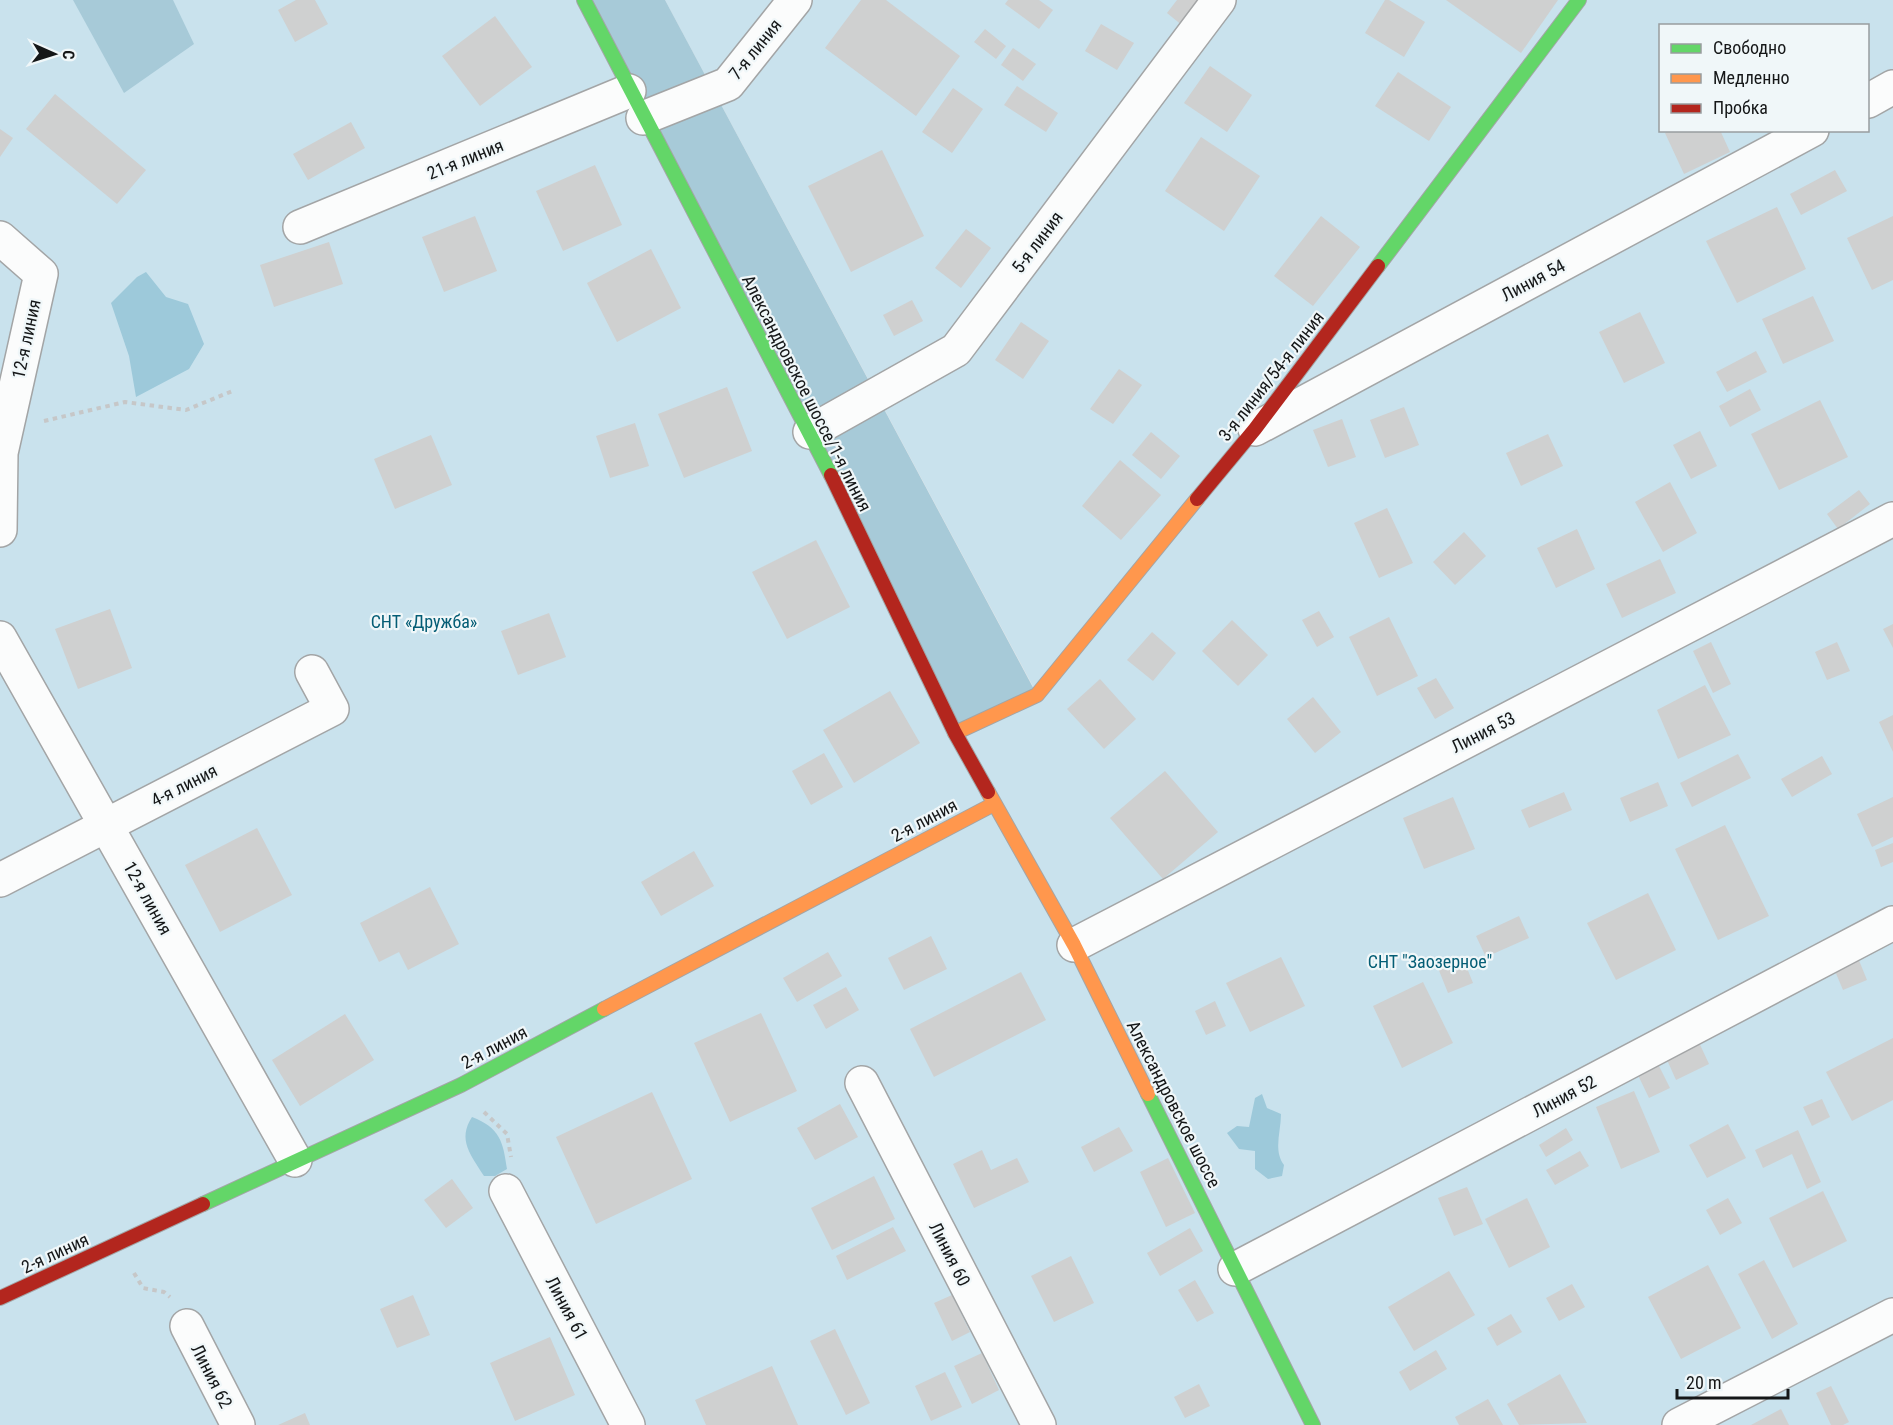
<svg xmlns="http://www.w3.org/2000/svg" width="1893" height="1425" viewBox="0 0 1893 1425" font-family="'Roboto Condensed',sans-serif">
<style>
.green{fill:#c9e2ed;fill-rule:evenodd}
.forest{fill:#a7cad8}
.water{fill:#9dc9da}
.building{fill:#cfd0d0}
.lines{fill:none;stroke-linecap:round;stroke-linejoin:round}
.street-casing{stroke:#a3a5a6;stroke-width:36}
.fast-casing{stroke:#a3a5a6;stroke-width:16}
.slow-casing{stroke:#a3a5a6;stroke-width:16}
.jam-casing{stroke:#a3a5a6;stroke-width:16}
.path{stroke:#c6c7c8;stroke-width:4;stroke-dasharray:4.5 4.5;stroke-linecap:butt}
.street{stroke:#fbfcfc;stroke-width:33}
.fast{stroke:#63d668;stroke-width:14}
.slow{stroke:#ff974d;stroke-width:14}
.jam{stroke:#b3261e;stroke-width:14}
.labels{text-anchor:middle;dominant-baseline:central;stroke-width:4.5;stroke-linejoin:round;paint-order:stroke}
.street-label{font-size:18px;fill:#151718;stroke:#f0f7f9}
.park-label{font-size:18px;fill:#045d75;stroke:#f0f7f9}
</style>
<rect width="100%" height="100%" fill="#e5e8ea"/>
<path class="green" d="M0,0H585L1037,694L665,0H1893V1425H0ZM1660,26H1868V130H1660Z"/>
<g class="forest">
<polygon points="73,0 173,0 194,44 124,93"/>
<polygon points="585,0 665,0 1037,695 955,733"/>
</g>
<g class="water">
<polygon points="146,272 166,297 188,304 204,344 189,369 136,397 129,356 111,303 137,277"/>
<path d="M1262,1094L1267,1108L1281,1114C1281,1132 1273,1150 1284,1165L1282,1176L1268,1179L1255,1169V1151L1239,1149L1227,1133L1237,1126L1249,1127L1255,1098Z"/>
<path d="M472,1117C500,1128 503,1141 507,1169L495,1176H484C471,1155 457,1140 472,1117Z"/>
</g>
<g class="building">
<polygon points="296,0 315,0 328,24 295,42 278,10"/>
<polygon points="861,0 886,0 960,56 916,116 825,48"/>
<polygon points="1008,0 1039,0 1053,10 1039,29 1005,4"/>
<polygon points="1177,0 1203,0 1183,26 1167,13"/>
<polygon points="1385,0 1389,0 1425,22 1404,57 1365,33"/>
<polygon points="1446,0 1558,0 1521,53"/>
<polygon points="495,16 532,67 480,106 442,56"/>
<polygon points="1101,24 1134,43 1117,70 1085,51"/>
<polygon points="985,29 1006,46 996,59 974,42"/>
<polygon points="1013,48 1036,64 1023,81 1001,65"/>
<polygon points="1210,66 1252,95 1227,132 1184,103"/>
<polygon points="1398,72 1451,107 1429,141 1375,106"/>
<polygon points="1017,86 1058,113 1046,132 1004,105"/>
<polygon points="953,88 983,109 952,153 922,132"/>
<polygon points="55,94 146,170 117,204 26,129"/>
<polygon points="351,122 365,148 308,180 293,154"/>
<polygon points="0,129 13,138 0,157"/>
<polygon points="1670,130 1720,130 1730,152 1684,174 1665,133"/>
<polygon points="1201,137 1260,176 1224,231 1165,191"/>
<polygon points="882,150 924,236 851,272 808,186"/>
<polygon points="595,165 622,225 563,251 536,191"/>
<polygon points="1835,170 1847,191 1801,215 1790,194"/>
<polygon points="1777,207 1806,269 1737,303 1706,241"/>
<polygon points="475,216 497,271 444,292 422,237"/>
<polygon points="1321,216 1360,247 1313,306 1274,276"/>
<polygon points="1893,216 1893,280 1872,290 1847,238"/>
<polygon points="966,229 991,248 961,288 935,268"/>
<polygon points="329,242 343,284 274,307 260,265"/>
<polygon points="651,249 681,308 617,342 587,283"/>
<polygon points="1813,296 1834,341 1783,364 1762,319"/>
<polygon points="912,300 923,321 894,336 883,315"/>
<polygon points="1640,312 1665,363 1624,383 1599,332"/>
<polygon points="1021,322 1049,341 1023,379 995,360"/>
<polygon points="1756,351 1767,372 1727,392 1716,372"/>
<polygon points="1119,369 1142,385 1113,424 1090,409"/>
<polygon points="727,387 752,451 684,478 658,414"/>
<polygon points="1750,389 1761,410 1730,427 1719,406"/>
<polygon points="1820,400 1848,457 1779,490 1751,434"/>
<polygon points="1404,407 1419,445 1385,458 1370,420"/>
<polygon points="1342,419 1356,457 1328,467 1313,430"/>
<polygon points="635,423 649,466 610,478 596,436"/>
<polygon points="1700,431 1717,466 1691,479 1673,445"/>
<polygon points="1151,432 1180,456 1161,479 1132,455"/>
<polygon points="1548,434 1563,466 1521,486 1506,453"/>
<polygon points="431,435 452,485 395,509 374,459"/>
<polygon points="1120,460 1161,495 1121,540 1082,506"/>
<polygon points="1670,482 1697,533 1663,552 1635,502"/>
<polygon points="1859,490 1870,504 1838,529 1827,514"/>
<polygon points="1387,508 1413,563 1379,578 1354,523"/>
<polygon points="1577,529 1595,569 1556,588 1537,548"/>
<polygon points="1464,532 1486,556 1455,585 1433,562"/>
<polygon points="816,540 850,607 787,639 752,572"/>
<polygon points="1660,559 1676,593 1622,618 1606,584"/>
<polygon points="110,609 132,668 78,689 55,629"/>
<polygon points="1319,611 1334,637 1317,647 1302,620"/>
<polygon points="549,613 566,657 518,675 501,631"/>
<polygon points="1389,617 1418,676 1377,696 1349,637"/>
<polygon points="1232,620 1268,655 1238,686 1202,651"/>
<polygon points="1893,624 1893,648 1883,629"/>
<polygon points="1152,632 1176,653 1153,681 1127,660"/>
<polygon points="1711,642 1731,684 1713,693 1693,651"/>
<polygon points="1837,642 1850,671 1827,680 1815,652"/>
<polygon points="1436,678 1454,708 1435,719 1417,688"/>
<polygon points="1100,679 1136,719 1104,749 1067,709"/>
<polygon points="1705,685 1731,735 1678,759 1657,710"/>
<polygon points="890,691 920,743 854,783 823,730"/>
<polygon points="1313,697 1341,732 1315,753 1287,719"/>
<polygon points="1893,715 1893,752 1879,722"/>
<polygon points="824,753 843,787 811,805 792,771"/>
<polygon points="1738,754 1751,778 1692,807 1680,783"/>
<polygon points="1822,756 1832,774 1792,797 1781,779"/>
<polygon points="1165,771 1218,832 1163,879 1110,818"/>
<polygon points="1658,782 1668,806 1630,822 1620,798"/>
<polygon points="1564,792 1572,810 1529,828 1521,810"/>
<polygon points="1453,797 1475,849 1424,869 1403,818"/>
<polygon points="1893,797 1893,837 1872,847 1857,814"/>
<polygon points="1725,825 1769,916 1718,940 1675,849"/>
<polygon points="257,828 292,895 220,932 185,865"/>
<polygon points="1893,843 1893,862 1881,867 1875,850"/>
<polygon points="694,851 714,886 661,916 641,882"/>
<polygon points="430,887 459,944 408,970 399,952 379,962 360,923"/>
<polygon points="1648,893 1676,950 1616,980 1587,923"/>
<polygon points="1519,916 1529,938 1486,957 1476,936"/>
<polygon points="931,936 947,969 904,990 888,958"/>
<polygon points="828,952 842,976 797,1002 783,978"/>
<polygon points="1856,953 1867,980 1843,990 1832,964"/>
<polygon points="1281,957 1305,1006 1250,1032 1226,983"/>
<polygon points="1463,958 1473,983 1448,993 1438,968"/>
<polygon points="1021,972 1046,1020 934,1077 910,1029"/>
<polygon points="1423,982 1453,1043 1402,1068 1373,1006"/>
<polygon points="846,987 859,1010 826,1029 813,1005"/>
<polygon points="1215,1001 1226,1026 1206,1035 1195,1011"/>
<polygon points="761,1013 797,1091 730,1122 694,1043"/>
<polygon points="345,1014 374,1060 300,1106 272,1060"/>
<polygon points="1696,1036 1709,1064 1676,1080 1663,1051"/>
<polygon points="1893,1038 1893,1100 1852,1121 1826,1072"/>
<polygon points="1657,1062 1670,1088 1649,1098 1636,1071"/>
<polygon points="1634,1091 1660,1152 1621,1169 1596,1107"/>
<polygon points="652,1092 692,1179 596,1224 556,1137"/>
<polygon points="1822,1099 1830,1117 1812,1126 1803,1107"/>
<polygon points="840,1104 858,1137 815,1160 797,1128"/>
<polygon points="1728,1124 1746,1158 1707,1178 1689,1145"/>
<polygon points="1119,1127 1133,1151 1094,1172 1081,1147"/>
<polygon points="1566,1128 1573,1140 1546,1157 1539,1145"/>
<polygon points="1798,1130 1821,1182 1807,1189 1792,1154 1763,1168 1755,1150"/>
<polygon points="982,1150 991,1170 1017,1158 1029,1182 974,1208 953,1164"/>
<polygon points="1580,1151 1589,1166 1555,1185 1546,1170"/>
<polygon points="1168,1158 1195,1213 1166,1227 1140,1172"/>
<polygon points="874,1176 895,1219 832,1250 811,1208"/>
<polygon points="452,1179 473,1208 446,1228 424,1200"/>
<polygon points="1467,1187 1483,1224 1454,1236 1438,1198"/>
<polygon points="1823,1191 1847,1241 1793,1268 1769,1218"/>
<polygon points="1527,1198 1550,1247 1509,1268 1485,1219"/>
<polygon points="1728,1198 1742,1223 1720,1235 1706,1210"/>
<polygon points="893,1227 906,1251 847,1280 836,1256"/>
<polygon points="1190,1228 1203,1251 1160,1276 1147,1253"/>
<polygon points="1071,1256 1094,1303 1054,1322 1031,1276"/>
<polygon points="1764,1260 1798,1324 1772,1339 1738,1274"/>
<polygon points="1708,1265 1741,1328 1681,1359 1648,1297"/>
<polygon points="1449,1271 1475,1315 1414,1351 1388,1307"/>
<polygon points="1195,1280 1214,1313 1197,1322 1178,1290"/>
<polygon points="1572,1284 1585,1307 1559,1321 1546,1298"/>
<polygon points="413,1295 430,1335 397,1348 380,1309"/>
<polygon points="952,1295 970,1332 952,1341 934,1303"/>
<polygon points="1511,1314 1522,1332 1497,1346 1487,1328"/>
<polygon points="835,1329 870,1403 846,1415 810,1341"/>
<polygon points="550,1337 575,1395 515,1421 490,1363"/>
<polygon points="1436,1350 1447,1369 1410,1391 1399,1372"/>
<polygon points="982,1353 999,1390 972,1404 954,1366"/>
<polygon points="772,1366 798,1425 706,1425 695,1400"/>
<polygon points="945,1372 962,1407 931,1421 915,1386"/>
<polygon points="1560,1374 1587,1423 1519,1425 1507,1404"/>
<polygon points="1199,1384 1210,1406 1185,1418 1174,1397"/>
<polygon points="1831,1386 1849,1422 1843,1425 1831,1425 1816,1393"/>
<polygon points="1488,1399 1503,1425 1459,1425 1455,1417"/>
<polygon points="1781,1409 1789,1425 1751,1425"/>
<polygon points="305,1413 310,1425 278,1425"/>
</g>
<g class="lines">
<g class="street-casing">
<g id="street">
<polyline points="1868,101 1893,87"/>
<polyline points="643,118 728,84 795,0"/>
<polyline points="300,227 629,91"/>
<polyline points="0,238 41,274 1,453 0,530"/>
<polyline points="1255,429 1812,130"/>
<polyline points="810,432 956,350 1219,0"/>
<polyline points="0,638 295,1160"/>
<polyline points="0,880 332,709 312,672"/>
<polyline points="1074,945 1893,519"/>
<polyline points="862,1083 1039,1425"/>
<polyline points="506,1191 628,1425"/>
<polyline points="1235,1269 1893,923"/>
<polyline points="187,1326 238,1425"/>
<polyline points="1679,1425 1893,1315"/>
</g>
</g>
<g class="fast-casing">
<g id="fast">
<polyline points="584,0 831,475"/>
<polyline points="1378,266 1579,0"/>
<polyline points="1148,1094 1313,1425"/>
<polyline points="203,1204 461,1085 604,1009"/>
</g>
</g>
<g class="slow-casing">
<g id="slow">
<polyline points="955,733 1037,695 1197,499"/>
<polyline points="988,792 1074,945 1148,1094"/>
<polyline points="604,1009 994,804"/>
</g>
</g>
<g class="jam-casing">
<g id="jam">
<polyline points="831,475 955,733 988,792"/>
<polyline points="1197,499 1255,429 1378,266"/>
<polyline points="0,1298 203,1204"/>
</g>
</g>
<g class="path">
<polyline points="44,421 125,402 186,410 235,390"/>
<polyline points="484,1112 507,1134 511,1157"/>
<polyline points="134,1273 143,1288 164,1292 170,1297"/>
</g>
<use href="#street" class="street"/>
<use href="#fast" class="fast"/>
<use href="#slow" class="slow"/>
<use href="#jam" class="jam"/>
</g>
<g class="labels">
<g class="street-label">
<text transform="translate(755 49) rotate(-51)">7-я линия</text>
<text transform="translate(465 159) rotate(-22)">21-я линия</text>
<text transform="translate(1037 242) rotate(-53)">5-я линия</text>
<text transform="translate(1533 280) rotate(-28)">Линия 54</text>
<text transform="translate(26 339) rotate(-78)">12-я линия</text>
<text transform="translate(1271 376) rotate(-52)">3-я линия/54-я линия</text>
<text transform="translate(807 393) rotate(63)">Александровское шоссе/1-я линия</text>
<text transform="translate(1483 732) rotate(-27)">Линия 53</text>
<text transform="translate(184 785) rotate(-27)">4-я линия</text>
<text transform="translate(924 820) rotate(-28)">2-я линия</text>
<text transform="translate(148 898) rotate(61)">12-я линия</text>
<text transform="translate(494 1047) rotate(-28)">2-я линия</text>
<text transform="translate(1564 1096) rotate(-28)">Линия 52</text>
<text transform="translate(1174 1104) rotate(63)">Александровское шоссе</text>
<text transform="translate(55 1253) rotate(-25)">2-я линия</text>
<text transform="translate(950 1254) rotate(63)">Линия 60</text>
<text transform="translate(567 1308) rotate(62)">Линия 61</text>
<text transform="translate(212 1376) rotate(63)">Линия 62</text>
</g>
<g class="park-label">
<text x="424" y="621">СНТ «Дружба»</text>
<text x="1430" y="961">СНТ "Заозерное"</text>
</g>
</g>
<rect x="1659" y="24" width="210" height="108" fill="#f0f7f9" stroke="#989d9f" stroke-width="1.5"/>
<rect x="1671" y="44" width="30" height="9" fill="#63d668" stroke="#989d9f" stroke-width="1.5"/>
<text x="1713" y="54" font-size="18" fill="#151718">Свободно</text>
<rect x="1671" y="74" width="30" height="9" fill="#ff974d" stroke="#989d9f" stroke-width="1.5"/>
<text x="1713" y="84" font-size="18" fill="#151718">Медленно</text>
<rect x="1671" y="104" width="30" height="9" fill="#b3261e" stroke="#989d9f" stroke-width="1.5"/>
<text x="1713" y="114" font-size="18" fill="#151718">Пробка</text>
<g transform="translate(54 54) rotate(93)" stroke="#f0f7f9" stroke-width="4.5" paint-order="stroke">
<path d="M0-4.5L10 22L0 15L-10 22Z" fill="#151718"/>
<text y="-9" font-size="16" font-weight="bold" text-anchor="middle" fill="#151718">С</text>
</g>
<path d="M1677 1389v9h111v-9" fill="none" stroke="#151718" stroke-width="3"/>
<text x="1686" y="1389" font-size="18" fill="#151718" stroke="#f0f7f9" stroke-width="4.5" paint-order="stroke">20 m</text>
</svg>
